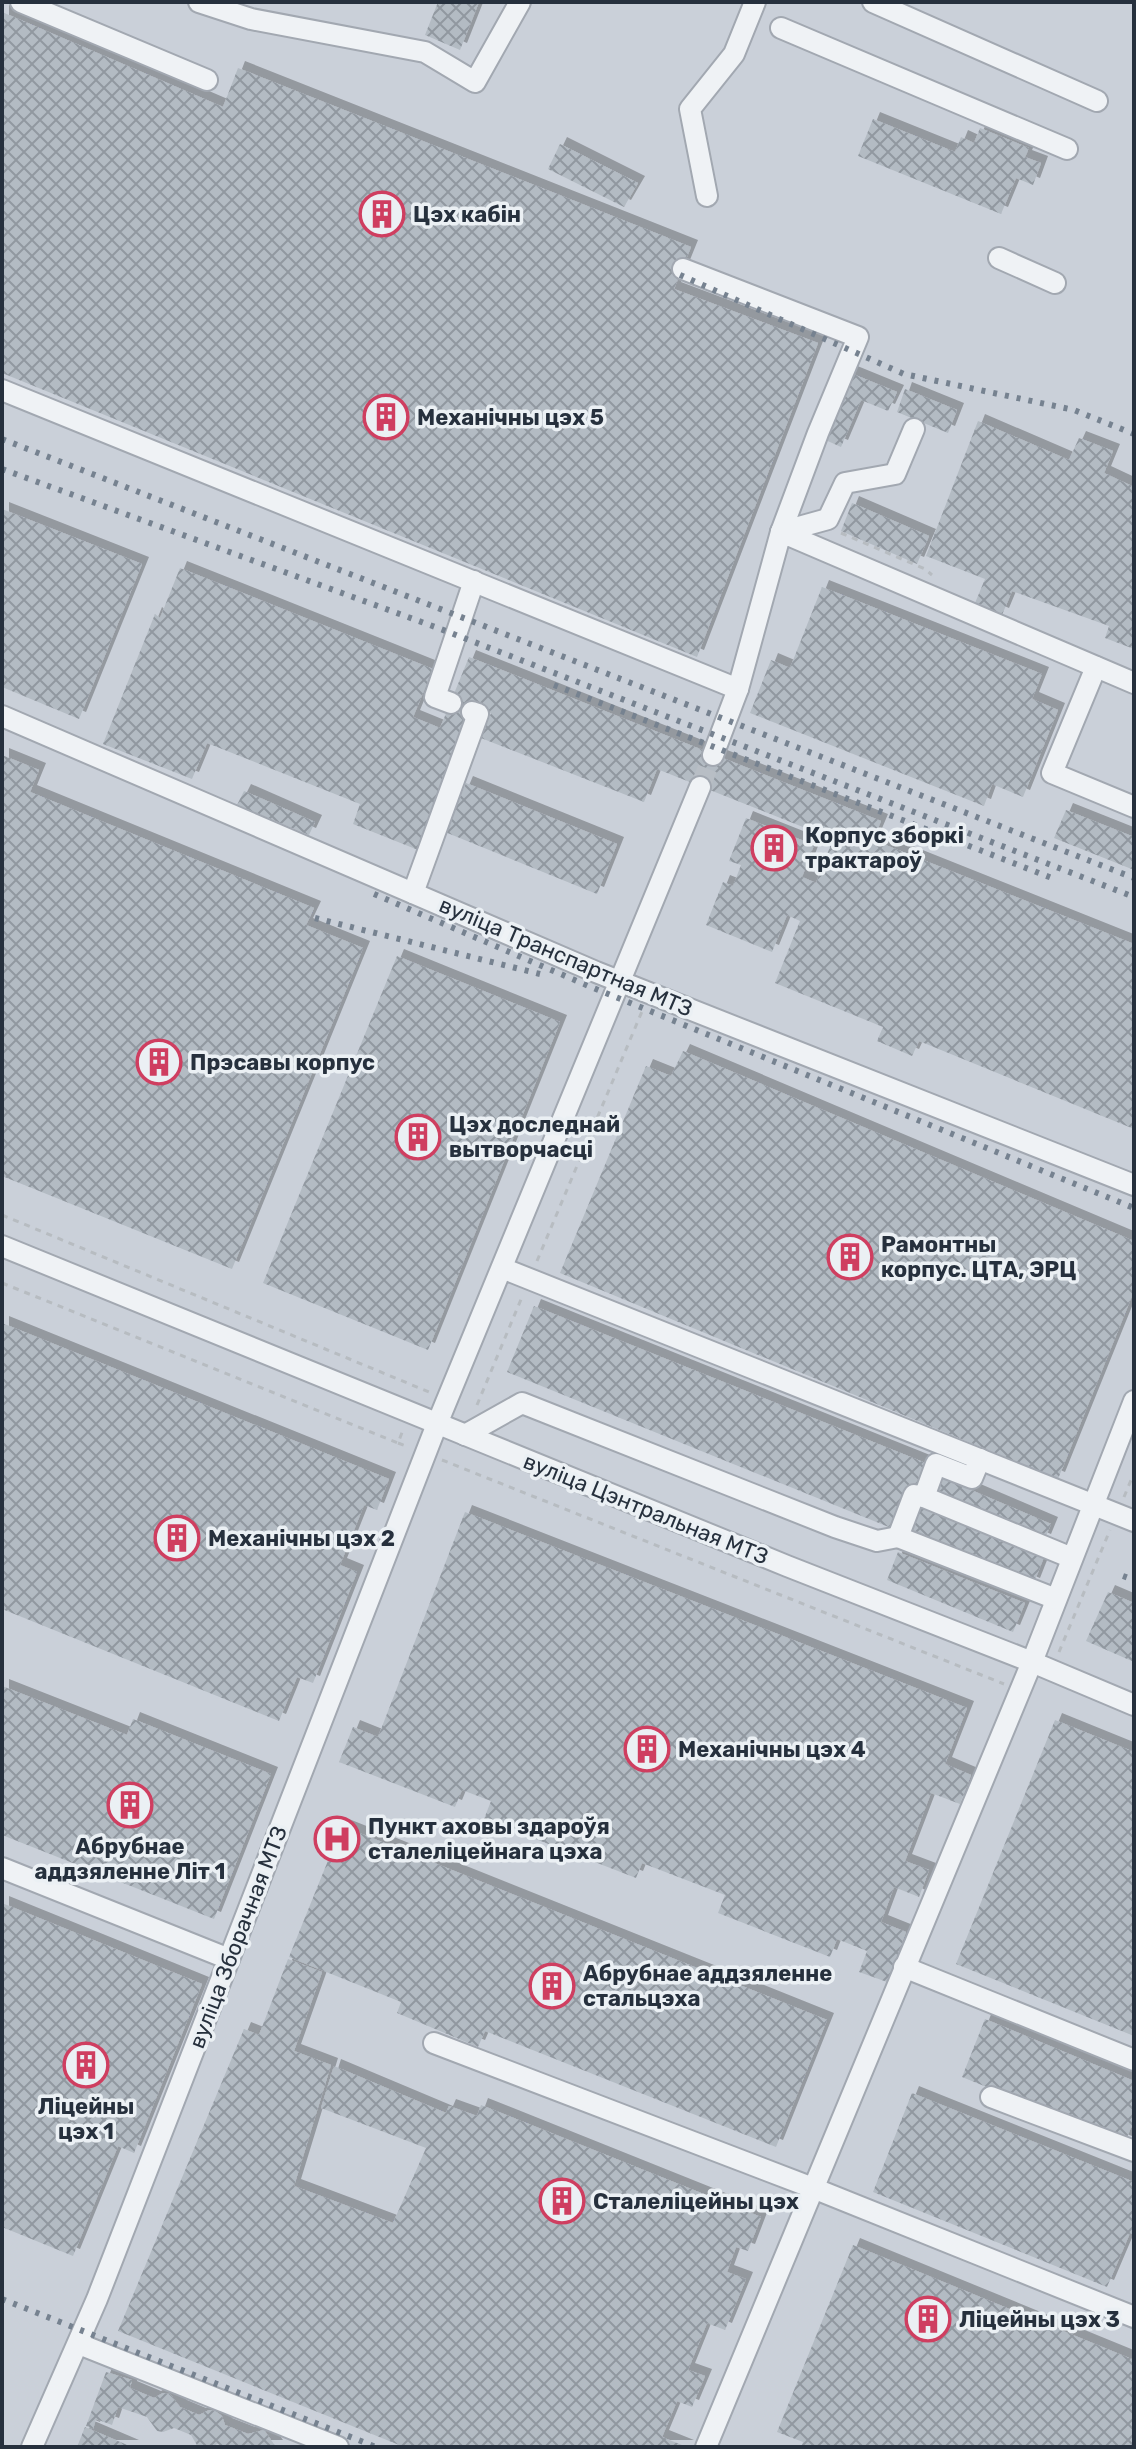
<svg xmlns="http://www.w3.org/2000/svg" width="1136" height="2449" viewBox="0 0 1136 2449" font-family="Rubik,sans-serif">
<style>
.built{fill:#cad0d9}
.building{fill:url(#building-cross-hatch);filter:url(#shadow)}
.lines{fill:none;stroke-linecap:round;stroke-linejoin:round}
.minor-tunnel{stroke:#b8bec5;stroke-width:20;stroke-dasharray:20 10;stroke-linecap:butt}
.minor-casing{stroke:#a2a8b1;stroke-width:24}
.path{stroke:#b7bcc1;stroke-width:3;stroke-dasharray:6 6;stroke-linecap:butt}
.minor{stroke:#eff2f5;stroke-width:20}
.rail{stroke:#768290;stroke-width:6;stroke-dasharray:4 8;stroke-linecap:butt}
.labels{text-anchor:middle;dominant-baseline:central;stroke-width:7;stroke-linejoin:round;paint-order:stroke}
.poi-label{font-size:22px;font-weight:bold;fill:#26303d;stroke:#ebf0f4;text-anchor:start}
.street-label{font-size:22px;fill:#26303d;stroke:#ebf0f4}
</style>
<defs>
<pattern id="building-cross-hatch" width="8" height="8" patternUnits="userSpaceOnUse" patternTransform="scale(2)"><rect width="8" height="8" fill="#b3bbc3"/><path d="M0 0l8 8M0 8l8-8" fill="none" stroke="#9198a0"/></pattern>
<filter id="shadow"><feDropShadow dx="7" dy="-7" stdDeviation="0" flood-color="#0004"/></filter>
</defs>
<rect width="100%" height="100%" fill="#dce1e7"/>
<rect class="built" x="2" y="2" width="1132" height="2445"/>
<g class="building">
<polygon points="438,2 479,2 460,50 425,35"/>
<polygon points="2,12 223,107 238,68 691,247 674,289 818,343 697,657 2,373"/>
<polygon points="873,119 955,152 961,137 974,143 980,128 1029,148 1025,157 1041,163 1033,185 1016,178 1001,214 858,156"/>
<polygon points="560,144 638,183 624,207 548,169"/>
<polygon points="848,372 897,392 888,411 861,400 841,447 821,438"/>
<polygon points="905,389 957,410 948,433 897,412"/>
<polygon points="978,421 1069,460 1079,438 1113,451 1104,473 1134,487 1134,649 1105,638 1109,626 1012,591 1002,615 975,603 985,579 926,556"/>
<polygon points="852,503 929,536 917,564 841,531"/>
<polygon points="2,509 142,564 79,719 2,687"/>
<polygon points="180,568 433,669 413,717 440,728 469,657 881,821 873,840 1134,944 1134,1129 919,1041 912,1056 877,1041 883,1027 775,983 800,921 787,915 772,952 706,925 723,882 733,886 741,865 729,861 746,818 814,845 802,877 816,883 833,839 657,769 644,802 481,738 491,713 474,706 418,850 353,824 360,804 207,743 192,779 103,744 155,614 160,618"/>
<polygon points="822,587 1042,674 1032,699 1058,710 1023,797 992,784 984,806 750,713 771,660 790,668"/>
<polygon points="2,755 39,770 30,792 314,908 306,925 363,948 232,1269 2,1176"/>
<polygon points="466,783 617,844 597,894 445,832"/>
<polygon points="244,791 315,822 309,835 237,805"/>
<polygon points="1066,810 1134,837 1134,870 1054,838"/>
<polygon points="397,956 560,1022 428,1350 263,1283"/>
<polygon points="683,1051 1134,1241 1134,1291 1058,1479 560,1273 646,1066 671,1076"/>
<polygon points="534,1306 928,1464 918,1492 896,1530 507,1372"/>
<polygon points="2,1323 389,1479 377,1510 364,1505 340,1565 357,1572 313,1683 297,1677 279,1721 2,1609"/>
<polygon points="943,1478 1051,1524 1044,1541 936,1495"/>
<polygon points="921,1505 1044,1557 1033,1585 910,1536"/>
<polygon points="465,1512 967,1708 945,1764 971,1775 960,1804 931,1793 905,1861 929,1870 919,1897 894,1887 881,1922 906,1932 887,1982 859,1972 867,1951 837,1939 830,1957 718,1913 725,1895 642,1863 636,1878 484,1819 491,1801 462,1790 455,1807 339,1762 353,1727 378,1737"/>
<polygon points="898,1552 1025,1603 1013,1632 887,1580"/>
<polygon points="1108,1592 1134,1603 1134,1662 1086,1641"/>
<polygon points="2,1686 127,1735 133,1719 271,1774 214,1919 2,1835"/>
<polygon points="1055,1720 1134,1752 1134,2036 956,1964"/>
<polygon points="342,1826 827,2020 776,2147 485,2031 478,2047 397,2013 401,2002 289,1957"/>
<polygon points="2,1903 202,1984 134,2153 118,2146 73,2256 2,2227"/>
<polygon points="288,1959 322,1972 294,2051 331,2065 294,2186 393,2223 426,2148 321,2108 334,2066 446,2113 449,2106 477,2116 481,2105 761,2217 748,2251 736,2247 727,2272 746,2279 725,2330 707,2323 688,2370 705,2376 692,2407 677,2401 662,2437 687,2447 404,2447 118,2331 244,2029 259,2035"/>
<polygon points="985,2019 1134,2081 1134,2129 1131,2127 1125,2143 962,2077"/>
<polygon points="912,2093 1134,2182 1134,2235 1130,2233 1107,2287 873,2192"/>
<polygon points="853,2245 1134,2360 1134,2447 801,2447 803,2442 777,2432"/>
<polygon points="106,2372 132,2380 130,2388 154,2398 163,2393 170,2394 180,2407 199,2415 209,2410 215,2411 222,2416 225,2425 248,2434 264,2430 276,2447 225,2447 217,2444 213,2447 198,2447 191,2435 174,2428 163,2432 157,2431 147,2417 118,2407 112,2425 96,2419 93,2429 86,2426"/>
<polygon points="85,2427 132,2447 77,2447"/>
</g>
<g class="lines">
<polyline class="minor-tunnel" points="700,787 713,755"/>
<g class="minor-casing">
<g id="minor">
<polyline points="21,2 207,80"/>
<polyline points="199,2 251,19 425,52 475,82 520,2"/>
<polyline points="873,2 1097,101"/>
<polyline points="781,28 1067,149"/>
<polyline points="707,196 690,109 734,54 755,2"/>
<polyline points="999,258 1055,283"/>
<polyline points="683,269 858,337 818,433 781,532"/>
<polyline points="2,390 738,689"/>
<polyline points="781,532 828,519 845,483 895,474 914,429"/>
<polyline points="1096,667 1052,773 1134,807"/>
<polyline points="451,703 435,697 474,581"/>
<polyline points="2,716 596,972 1134,1185"/>
<polyline points="713,755 738,689 781,532 1134,683"/>
<polyline points="413,893 478,714 472,712"/>
<polyline points="2,1246 787,1566 1032,1662 1134,1401"/>
<polyline points="502,1268 1134,1521"/>
<polyline points="465,1435 522,1403 835,1527 877,1541 898,1537"/>
<polyline points="980,1459 972,1478 936,1464 924,1497 914,1495 898,1537 1056,1599"/>
<polyline points="924,1497 1072,1558"/>
<polyline points="2,1868 229,1959"/>
<polyline points="904,1967 1134,2060"/>
<polyline points="434,2043 813,2188 1134,2317"/>
<polyline points="991,2097 1134,2151"/>
<polyline points="79,2344 338,2447"/>
<polyline points="32,2447 97,2299 437,1424 700,787"/>
<polyline points="706,2447 1032,1662 1134,1705"/>
</g>
</g>
<g class="path">
<polyline points="841,533 925,569 932,575"/>
<polyline points="2,1215 429,1392"/>
<polyline points="537,1261 643,1009"/>
<polyline points="2,1283 398,1443 403,1430"/>
<polyline points="477,1405 522,1297"/>
<polyline points="398,1443 409,1447"/>
<polyline points="442,1460 1004,1684"/>
<polyline points="1124,1497 1134,1473"/>
<polyline points="1059,1652 1110,1530"/>
</g>
<use href="#minor" class="minor"/>
<g class="rail">
<polyline points="680,275 904,374 1074,410 1134,434"/>
<polyline points="2,439 1134,878"/>
<polyline points="2,469 438,628 1134,897"/>
<polyline points="554,685 1057,880"/>
<polyline points="374,894 591,987 1134,1208"/>
<polyline points="315,918 540,974"/>
<polyline points="1123,1576 1134,1580"/>
<polyline points="2,2299 376,2447"/>
</g>
</g>
<defs>
<g id="building-ring" transform="scale(2.3)"><circle r="9.5" fill="#ebf0f4" stroke="#cf3e60" stroke-width="1.5"/><path d="M-4-6H4V6H1V3H-1V6H-4ZM-2.5-4.3h1.7v1.8h-1.7ZM.8-4.3h1.7v1.8H.8ZM-2.5-1h1.7V.8h-1.7ZM.8-1h1.7V.8H.8Z" fill="#cf3e60"/></g>
<g id="hospital-ring" transform="scale(2.3)"><circle r="9.5" fill="#ebf0f4" stroke="#cf3e60" stroke-width="1.5"/><path d="M-5-5h3v3.5h4V-5h3V5h-3V1.5h-4V5h-3Z" fill="#cf3e60"/></g>
</defs>
<g fill-rule="evenodd">
<use href="#building-ring" x="382" y="214"/>
<use href="#building-ring" x="386" y="417"/>
<use href="#building-ring" x="774" y="848"/>
<use href="#building-ring" x="159" y="1062"/>
<use href="#building-ring" x="418" y="1137"/>
<use href="#building-ring" x="850" y="1257"/>
<use href="#building-ring" x="177" y="1538"/>
<use href="#building-ring" x="647" y="1749"/>
<use href="#building-ring" x="130" y="1805"/>
<use href="#hospital-ring" x="337" y="1839"/>
<use href="#building-ring" x="552" y="1986"/>
<use href="#building-ring" x="86" y="2065"/>
<use href="#building-ring" x="562" y="2201"/>
<use href="#building-ring" x="928" y="2319"/>
</g>
<g class="labels">
<g class="poi-label">
<text x="413" y="214">Цэх кабін</text>
<text x="417" y="417">Механічны цэх 5</text>
<text x="805" y="835">Корпус зборкі<tspan x="805" dy="25">трактароў</tspan></text>
<text x="190" y="1062">Прэсавы корпус</text>
<text x="449" y="1124">Цэх доследнай<tspan x="449" dy="25">вытворчасці</tspan></text>
<text x="881" y="1244">Рамонтны<tspan x="881" dy="25">корпус. ЦТА, ЭРЦ</tspan></text>
<text x="208" y="1538">Механічны цэх 2</text>
<text x="678" y="1749">Механічны цэх 4</text>
<text x="368" y="1826">Пункт аховы здароўя<tspan x="368" dy="25">сталеліцейнага цэха</tspan></text>
<text x="130" y="1846" text-anchor="middle">Абрубнае<tspan x="130" dy="25">аддзяленне Літ 1</tspan></text>
<text x="583" y="1973">Абрубнае аддзяленне<tspan x="583" dy="25">стальцэха</tspan></text>
<text x="86" y="2106" text-anchor="middle">Ліцейны<tspan x="86" dy="25">цэх 1</tspan></text>
<text x="593" y="2201">Сталеліцейны цэх</text>
<text x="959" y="2319">Ліцейны цэх 3</text>
</g>
<g class="street-label">
<text transform="translate(566 957) rotate(23)">вуліца Транспартная МТЗ</text>
<text transform="translate(646 1509) rotate(22)">вуліца Цэнтральная МТЗ</text>
<text transform="translate(238 1937) rotate(-69)">вуліца Зборачная МТЗ</text>
</g>
</g>
<rect width="1136" height="2449" fill="none" stroke="#26303d" stroke-width="8"/>
</svg>
